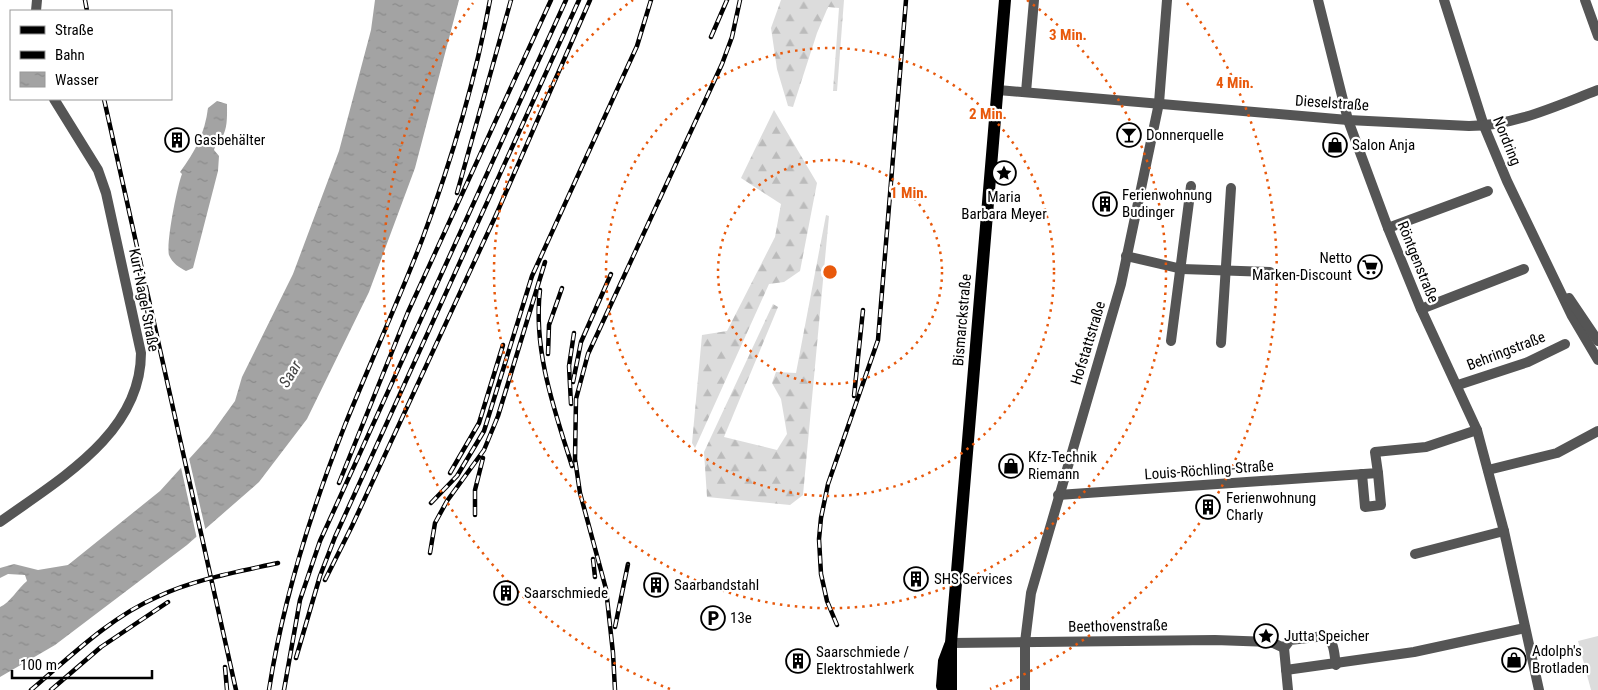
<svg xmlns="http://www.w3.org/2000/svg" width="1598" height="690" viewBox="0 0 1598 690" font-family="'Roboto Condensed',sans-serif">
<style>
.forest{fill:url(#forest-firs)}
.park{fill:#dcdcdc}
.water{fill:url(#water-ripples)}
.pier{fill:#fff}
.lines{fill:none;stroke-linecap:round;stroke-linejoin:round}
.minor{stroke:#555;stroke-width:10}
.major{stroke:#000;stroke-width:12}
.rail-casing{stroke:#000;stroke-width:4.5}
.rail{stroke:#fff;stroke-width:2.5;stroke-dasharray:8;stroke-linecap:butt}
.ring{fill:none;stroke:#e8590c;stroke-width:2.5;stroke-dasharray:2.5 5}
.labels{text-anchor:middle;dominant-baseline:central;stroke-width:4.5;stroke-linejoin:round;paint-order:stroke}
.street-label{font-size:15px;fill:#000;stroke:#fff}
.poi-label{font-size:15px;fill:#000;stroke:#fff;text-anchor:start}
.water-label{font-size:16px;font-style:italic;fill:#444;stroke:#fff}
.centre{fill:#e8590c;stroke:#fff;stroke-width:2.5}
.ring-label{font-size:15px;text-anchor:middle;font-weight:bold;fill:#e8590c;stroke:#fff;stroke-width:4.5;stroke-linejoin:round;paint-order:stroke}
</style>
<defs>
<pattern id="forest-firs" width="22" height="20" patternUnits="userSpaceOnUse" patternTransform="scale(1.25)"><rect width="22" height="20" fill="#dcdcdc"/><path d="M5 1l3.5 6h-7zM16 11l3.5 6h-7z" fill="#bbb"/></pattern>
<pattern id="water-ripples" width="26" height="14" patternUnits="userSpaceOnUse" patternTransform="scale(1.25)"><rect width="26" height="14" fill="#a3a3a3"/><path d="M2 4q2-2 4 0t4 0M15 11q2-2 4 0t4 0" fill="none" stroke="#8b8b8b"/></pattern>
</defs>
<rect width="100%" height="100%" fill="#fff"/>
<g class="forest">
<polygon points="781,0 844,0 837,91 833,91 839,8 828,7 817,33 793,107 788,106 777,69 771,28"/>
<polygon points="774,110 817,183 800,271 784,282 769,284 695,448 692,443 702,335 727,331 775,237 781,204 741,178"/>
<polygon points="826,215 829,216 803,495 790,505 707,497 704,452 773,304 778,307 724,437 777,450 787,434 781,399 772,383 776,372 796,373"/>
</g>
<polygon class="park" points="1598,636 1598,690 1591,690 1578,641"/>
<g class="water">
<path d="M375,0H459L415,168L369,292L307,419L259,482L187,545L55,645L0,677V607C10,603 18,588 27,581L25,575L8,574L0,578V568L14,564L38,570L68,565L160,491L209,437L235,401L242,377L293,274L339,151L371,30Z"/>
<path d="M217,101L227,104C227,116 228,131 220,140C217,144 216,144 214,150L219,156L218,171L193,268L186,271C180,268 172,263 169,255C166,243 177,187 182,174L180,172C195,152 205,133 208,108Z"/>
</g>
<polygon class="pier" points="188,454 206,532 197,539 180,463"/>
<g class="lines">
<g class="minor">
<polyline points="1318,0 1348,120 1388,228 1421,309 1477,430 1504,531 1539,690"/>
<polyline points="1444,0 1484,126 1507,181 1572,316 1598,360"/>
<polyline points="1585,0 1598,36"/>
<polyline points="36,11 37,0"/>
<path d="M998,90L1348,120L1469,126C1514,126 1556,106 1598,90"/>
<polyline points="1026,92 1034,0"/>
<polyline points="1388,228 1488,191"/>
<polyline points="1126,256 1182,269 1270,272"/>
<polyline points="1569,298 1598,341"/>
<polyline points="1421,309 1524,269"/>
<polyline points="1171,341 1191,186"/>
<polyline points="1221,343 1231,188"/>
<polyline points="1458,385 1528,362 1565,344"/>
<polyline points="1488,470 1557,453 1598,431"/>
<polyline points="1362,474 1365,507 1381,505 1378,473"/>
<polyline points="1058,495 1378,473 1375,452 1426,447 1477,430"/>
<path d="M0,522C58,480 141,434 141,353L106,193L98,170L54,99"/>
<polyline points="1415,554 1504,531"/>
<polyline points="951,643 1215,640 1271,642 1284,648"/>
<polyline points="1286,670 1414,652 1525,628"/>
<polyline points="1025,690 1025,642 1031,593 1121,284 1159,103 1167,0"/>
<path d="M1288,690L1284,648L1290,640L1325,636C1335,642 1334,654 1336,665"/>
</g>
<g class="major">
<polyline points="942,686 944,661 950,645"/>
<polyline points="951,690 951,643 1005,0"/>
</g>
<g class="rail-casing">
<g id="rail">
<polyline points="85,0 87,11"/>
<polyline points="711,37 727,0"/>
<polyline points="104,99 236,690"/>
<polyline points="457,193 511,0"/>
<path d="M540,290C533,350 554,409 572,466"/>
<polyline points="548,354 549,325 562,288"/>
<polyline points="573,382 581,342 611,274"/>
<polyline points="854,396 863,310"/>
<polyline points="571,404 569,366 574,333"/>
<polyline points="450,473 479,423 503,345"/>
<polyline points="339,483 408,312 551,0"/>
<polyline points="431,503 457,476 484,431 532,276 637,46 651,0"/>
<polyline points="475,515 475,490 483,458"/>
<polyline points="430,553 435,523 447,501 484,450 498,416 545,262"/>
<polyline points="593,559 595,577"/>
<polyline points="325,580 352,526 496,215 590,0"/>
<polyline points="837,625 827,601 821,574 819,539 821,518 828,484 878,340 906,0"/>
<polyline points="615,627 628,564"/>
<polyline points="296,658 320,576 335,537 579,0"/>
<polyline points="225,667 227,690"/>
<path d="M31,690C70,657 109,618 157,597C195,579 237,572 278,563"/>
<polyline points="51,690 101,647 168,602"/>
<path d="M269,690C283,599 311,511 345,425C370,363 398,302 422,240C451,162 475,82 490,0"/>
<polyline points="284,690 300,600 320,541 566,0"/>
<polyline points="615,690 613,653 606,589 580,493 575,459 576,399 588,354 722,64 732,37 740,0"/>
</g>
</g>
<use href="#rail" class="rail"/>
</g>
<g class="ring">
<circle cx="830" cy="272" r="112"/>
<circle cx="830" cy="272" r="224"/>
<path d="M1027 0A336 336 0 1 1 633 0"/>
<path d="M670 689A447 447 0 0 1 473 3M1187 3A447 447 0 0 1 990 689"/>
</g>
<defs>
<g id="bar-ring" transform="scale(1.25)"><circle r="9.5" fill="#fff" stroke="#000" stroke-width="1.5"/><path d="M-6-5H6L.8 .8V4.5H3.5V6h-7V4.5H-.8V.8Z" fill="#000"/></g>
<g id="building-ring" transform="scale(1.25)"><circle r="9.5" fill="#fff" stroke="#000" stroke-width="1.5"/><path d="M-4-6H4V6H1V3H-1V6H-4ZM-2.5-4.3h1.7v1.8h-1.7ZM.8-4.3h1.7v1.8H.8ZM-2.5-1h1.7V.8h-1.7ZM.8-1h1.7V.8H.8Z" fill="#000"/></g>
<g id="shop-ring" transform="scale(1.25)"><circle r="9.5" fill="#fff" stroke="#000" stroke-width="1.5"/><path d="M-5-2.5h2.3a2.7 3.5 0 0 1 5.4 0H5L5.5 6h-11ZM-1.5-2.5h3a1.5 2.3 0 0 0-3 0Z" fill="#000"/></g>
<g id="sight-ring" transform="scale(1.25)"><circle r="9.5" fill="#fff" stroke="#000" stroke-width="1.5"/><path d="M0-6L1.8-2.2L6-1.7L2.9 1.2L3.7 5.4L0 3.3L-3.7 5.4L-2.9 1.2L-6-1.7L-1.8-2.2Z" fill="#000"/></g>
<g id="supermarket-ring" transform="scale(1.25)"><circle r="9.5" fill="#fff" stroke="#000" stroke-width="1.5"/><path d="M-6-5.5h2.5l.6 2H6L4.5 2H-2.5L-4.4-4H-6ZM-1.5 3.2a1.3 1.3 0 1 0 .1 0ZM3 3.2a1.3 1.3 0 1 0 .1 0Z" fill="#000"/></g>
<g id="parking-ring" transform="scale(1.25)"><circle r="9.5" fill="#fff" stroke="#000" stroke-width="1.5"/><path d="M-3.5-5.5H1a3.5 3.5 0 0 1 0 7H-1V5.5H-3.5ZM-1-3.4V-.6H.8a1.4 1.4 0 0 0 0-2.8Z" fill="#000"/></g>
</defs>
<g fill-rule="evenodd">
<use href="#bar-ring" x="1129" y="135"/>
<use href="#building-ring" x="177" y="140"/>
<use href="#shop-ring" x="1335" y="145"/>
<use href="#sight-ring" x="1004" y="173"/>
<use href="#building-ring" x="1105" y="204"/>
<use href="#supermarket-ring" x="1370" y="267"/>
<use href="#shop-ring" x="1011" y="466"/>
<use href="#building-ring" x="1208" y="507"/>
<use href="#building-ring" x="916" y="579"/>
<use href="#building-ring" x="656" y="585"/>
<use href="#building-ring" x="506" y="593"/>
<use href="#parking-ring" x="713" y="618"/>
<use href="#sight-ring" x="1266" y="636"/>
<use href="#shop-ring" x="1514" y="660"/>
<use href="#building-ring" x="798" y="661"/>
</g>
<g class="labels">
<g class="street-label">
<text transform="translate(1332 103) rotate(4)">Dieselstraße</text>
<text transform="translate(1507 141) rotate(68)">Nordring</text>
<text transform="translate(1418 262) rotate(68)">Röntgenstraße</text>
<text transform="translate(144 300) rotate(79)">Kurt-Nagel-Straße</text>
<text transform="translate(962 320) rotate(-85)">Bismarckstraße</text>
<text transform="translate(1088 343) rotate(-73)">Hofstattstraße</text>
<text transform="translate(1506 351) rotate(-21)">Behringstraße</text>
<text transform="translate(1209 470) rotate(-4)">Louis-Röchling-Straße</text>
<text transform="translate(1118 626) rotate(-1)">Beethovenstraße</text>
</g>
<g class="poi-label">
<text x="1146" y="135">Donnerquelle</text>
<text x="194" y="140">Gasbehälter</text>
<text x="1352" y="145">Salon Anja</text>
<text x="1122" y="195">Ferienwohnung<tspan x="1122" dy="17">Budinger</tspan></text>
<text x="1004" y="197" text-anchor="middle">Maria<tspan x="1004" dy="17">Barbara Meyer</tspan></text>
<text x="1352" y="258" text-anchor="end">Netto<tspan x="1352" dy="17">Marken-Discount</tspan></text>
<text x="1028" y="457">Kfz-Technik<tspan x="1028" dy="17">Riemann</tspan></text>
<text x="1226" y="498">Ferienwohnung<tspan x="1226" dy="17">Charly</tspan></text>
<text x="934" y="579">SHS Services</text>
<text x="674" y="585">Saarbandstahl</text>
<text x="524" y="593">Saarschmiede</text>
<text x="730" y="618">13e</text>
<text x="1284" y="636">Jutta Speicher</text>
<text x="1532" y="651">Adolph's<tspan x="1532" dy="17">Brotladen</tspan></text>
<text x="816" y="652">Saarschmiede /<tspan x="816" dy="17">Elektrostahlwerk</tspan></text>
</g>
<g class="water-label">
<text transform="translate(290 374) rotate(-59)">Saar</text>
</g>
</g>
<circle cx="830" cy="272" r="8" class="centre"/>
<g class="ring-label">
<text x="1068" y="40">3 Min.</text>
<text x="1235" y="88">4 Min.</text>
<text x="988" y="119">2 Min.</text>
<text x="909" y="198">1 Min.</text>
</g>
<rect x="10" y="10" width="162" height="90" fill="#ffffff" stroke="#999999"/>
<rect x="20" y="26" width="25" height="8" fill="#000000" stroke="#999999"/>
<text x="55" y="35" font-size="15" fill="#000000">Straße</text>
<rect x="20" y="51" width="25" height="8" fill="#000000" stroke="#999999"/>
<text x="55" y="60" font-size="15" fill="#000000">Bahn</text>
<rect x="20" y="72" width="25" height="15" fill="url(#water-ripples)" stroke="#999999"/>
<text x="55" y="85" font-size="15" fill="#000000">Wasser</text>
<path d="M12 670v8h140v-8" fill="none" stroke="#000000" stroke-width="2.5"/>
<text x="20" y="670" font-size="15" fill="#000000" stroke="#ffffff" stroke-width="4" paint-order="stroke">100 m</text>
</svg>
